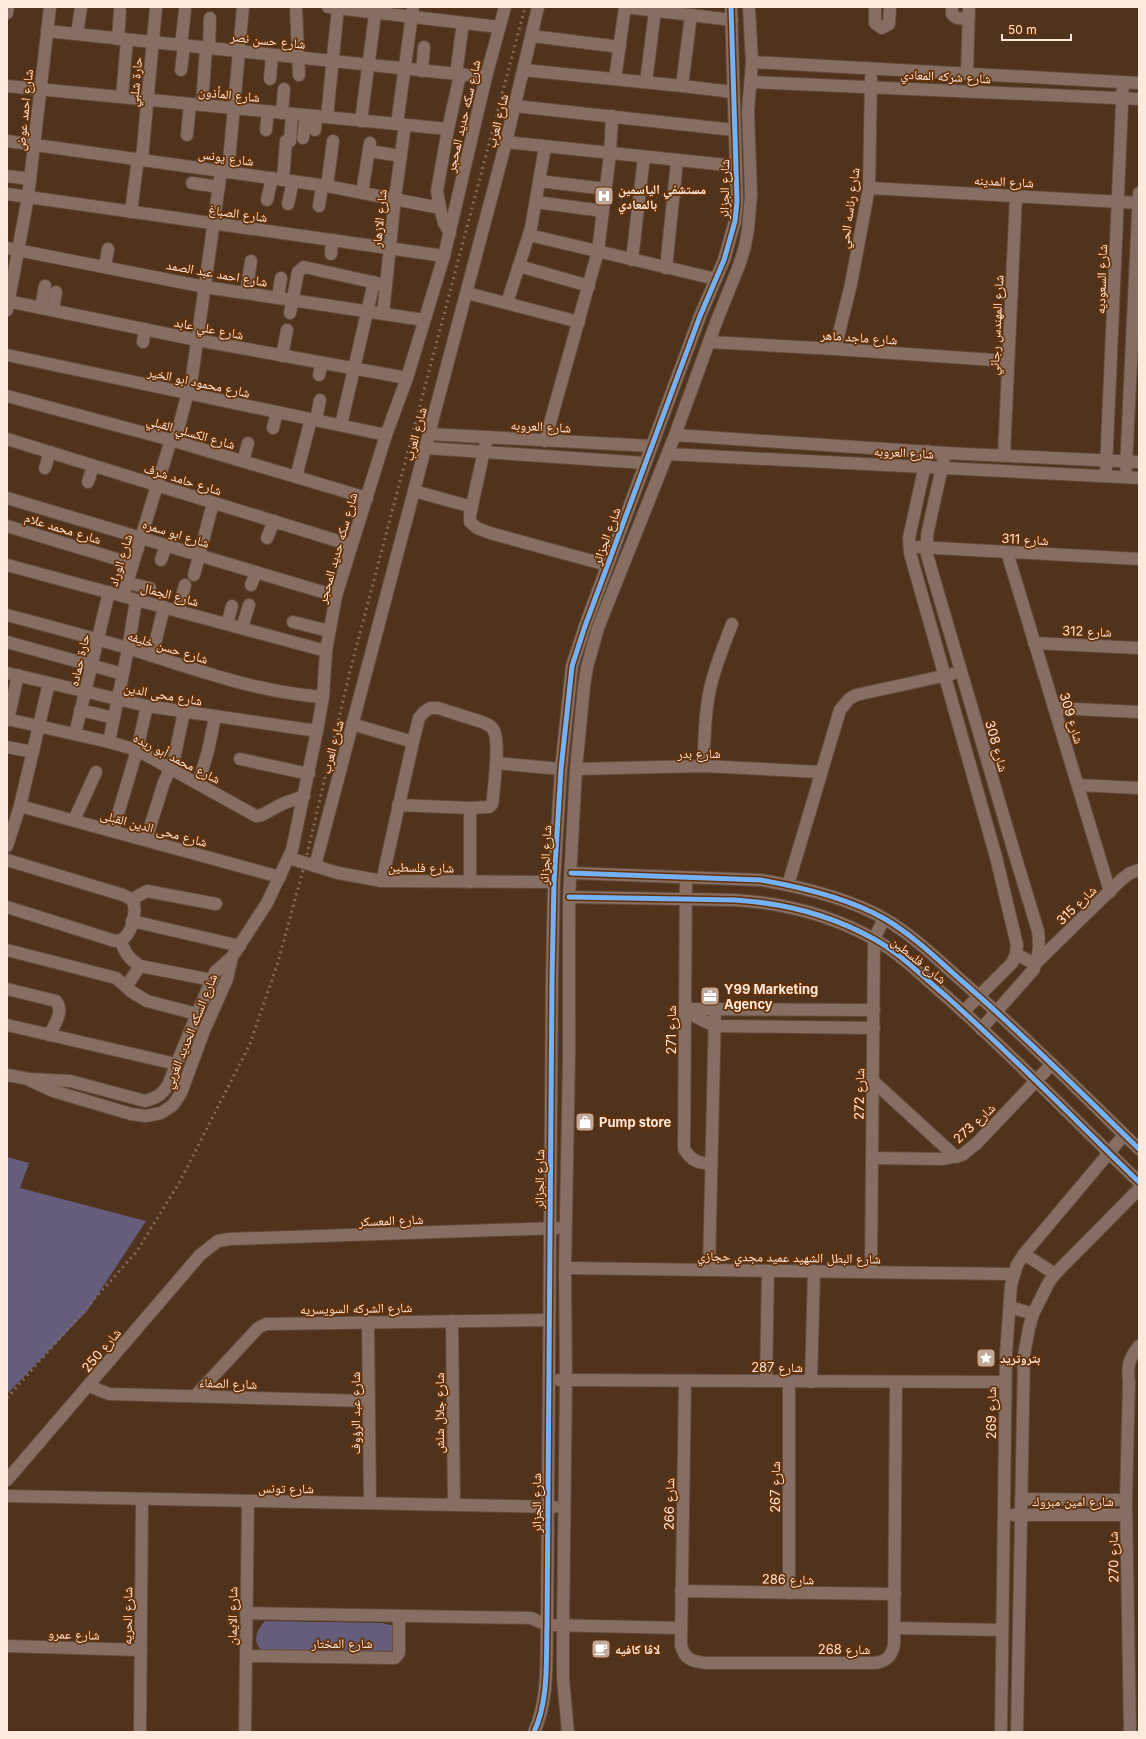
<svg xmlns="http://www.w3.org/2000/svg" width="1146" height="1739" viewBox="0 0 1146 1739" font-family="Inter,'Noto Naskh Arabic',sans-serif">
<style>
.green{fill:#665d7c}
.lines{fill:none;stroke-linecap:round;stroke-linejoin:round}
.minor-casing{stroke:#604b3c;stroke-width:14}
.minor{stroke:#866f62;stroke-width:12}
.rail{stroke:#816b5c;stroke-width:3;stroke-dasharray:2 4;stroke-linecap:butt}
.cycleway-casing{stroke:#663006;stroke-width:8}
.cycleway{stroke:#73b2f8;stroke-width:5}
.labels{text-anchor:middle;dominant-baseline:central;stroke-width:3.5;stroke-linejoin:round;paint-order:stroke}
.street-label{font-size:13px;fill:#fee9dd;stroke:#663006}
.poi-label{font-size:13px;font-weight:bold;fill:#fee9dd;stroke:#663006;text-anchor:start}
</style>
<rect width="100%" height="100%" fill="#50331c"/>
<g class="green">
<polygon points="7,1157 29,1163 20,1188 146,1221 87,1311 7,1394"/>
<path d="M265,1621L382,1623L395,1626V1653L262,1651C252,1642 256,1630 265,1621Z"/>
</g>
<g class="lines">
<g class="minor-casing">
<g id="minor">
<polyline points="296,7 299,75"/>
<polyline points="328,7 499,27"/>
<polyline points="625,7 732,20"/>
<polyline points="875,7 875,23 882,28 889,24 890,7"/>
<path d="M952,7V14C957,20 963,20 969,15"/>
<polyline points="7,13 8,7"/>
<polyline points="47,31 486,77"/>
<polyline points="77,34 81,7"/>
<polyline points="532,36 620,47"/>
<polyline points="118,39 120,11"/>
<polyline points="181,45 185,10"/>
<polyline points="209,48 210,18"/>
<polyline points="752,62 1139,83"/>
<polyline points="181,70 184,46"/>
<polyline points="524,70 682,86 733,92"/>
<polyline points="422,71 424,47"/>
<polyline points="456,74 463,23"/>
<polyline points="967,74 969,7"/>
<polyline points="270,79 272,55"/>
<polyline points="615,79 625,7"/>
<polyline points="646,82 655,11"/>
<polyline points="751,82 1139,99"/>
<polyline points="7,86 448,129"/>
<polyline points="682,86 691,15"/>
<polyline points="122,97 127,40"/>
<polyline points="202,105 206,48"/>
<polyline points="515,106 734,130"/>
<polyline points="282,113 284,89"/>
<polyline points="327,117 338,7"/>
<polyline points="361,121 376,7"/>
<polyline points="397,124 413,7"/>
<polyline points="266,130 268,112"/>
<polyline points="315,130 316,116"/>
<polyline points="187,135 190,104"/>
<polyline points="303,138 306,115"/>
<polyline points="7,141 327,186 440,208"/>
<polyline points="506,142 736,166"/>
<polyline points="369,151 401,156"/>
<polyline points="142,159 156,7"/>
<polyline points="228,172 243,7"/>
<polyline points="7,176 30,179"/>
<polyline points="283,180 286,141 290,141 292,114"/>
<polyline points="539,181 606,189"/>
<polyline points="192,183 219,187"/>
<polyline points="327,186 333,141"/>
<polyline points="869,188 1139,203"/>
<polyline points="362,193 370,143"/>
<polyline points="7,194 444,256"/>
<polyline points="267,200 272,178"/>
<polyline points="536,202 603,211"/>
<polyline points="288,204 293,181"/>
<polyline points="319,206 322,186"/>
<polyline points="131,212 138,158"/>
<polyline points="450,233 444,223 440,208 437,191 448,129 460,75"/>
<polyline points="529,235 716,279"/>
<polyline points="7,248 205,287 424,320"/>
<polyline points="331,254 332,240"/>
<polyline points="632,260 644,157"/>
<polyline points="519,266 589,286"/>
<polyline points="105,267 108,249"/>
<polyline points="666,268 677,161"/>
<polyline points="246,293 251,261"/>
<polyline points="467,293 579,322"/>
<polyline points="278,298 281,278"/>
<polyline points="7,301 197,340 407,378"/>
<polyline points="507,303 531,228 545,147"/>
<polyline points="41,308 45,286"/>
<polyline points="7,310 28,197 50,7"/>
<polyline points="53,310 56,292"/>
<polyline points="290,313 298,272 304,267 381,284"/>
<polyline points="383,314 395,198 405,125"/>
<polyline points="143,342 145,329"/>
<polyline points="709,342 835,349 1008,361"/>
<polyline points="835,349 851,284 869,188 871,78"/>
<polyline points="7,355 386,435"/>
<polyline points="282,356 287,330"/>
<polyline points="319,375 322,363"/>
<polyline points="7,396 171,440 367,498"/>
<polyline points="316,420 320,400"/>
<polyline points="341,425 374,282"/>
<polyline points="273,428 277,412"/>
<polyline points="429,434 651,446"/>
<polyline points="675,435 945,453 1139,462"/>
<polyline points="487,437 470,515 470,522 477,528 490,533 607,565"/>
<polyline points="7,439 351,545"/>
<polyline points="175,441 192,377 221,171"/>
<polyline points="545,441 598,251 610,154 612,116"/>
<polyline points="426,448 645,463"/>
<polyline points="928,451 909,538 910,553 996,857 1017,945 1016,954 1012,963 963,1012"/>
<path d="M945,453L927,535V555L1014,852L1038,931C1040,945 1039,955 1034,969L981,1029"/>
<polyline points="668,454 1139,478"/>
<polyline points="1004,455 1016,196"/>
<polyline points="243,461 248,443"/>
<polyline points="45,468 50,452"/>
<polyline points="1106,468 1123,82"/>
<polyline points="1126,468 1139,193"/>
<polyline points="296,477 311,419"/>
<polyline points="88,482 93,466"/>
<polyline points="414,491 472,507"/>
<polyline points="7,498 336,596"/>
<polyline points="7,526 133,564"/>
<polyline points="267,538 274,521"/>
<polyline points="918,547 1139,559"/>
<polyline points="1007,552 1110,892"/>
<polyline points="161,560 166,545"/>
<polyline points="7,565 326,651"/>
<polyline points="194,575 213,503"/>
<polyline points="127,583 150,588"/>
<polyline points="251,585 256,572"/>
<polyline points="123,596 171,440"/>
<polyline points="178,611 185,585"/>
<path d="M7,615C48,626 90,637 131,649C194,669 256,692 323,697"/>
<polyline points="293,622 329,631"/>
<polyline points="227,624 232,606"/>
<polyline points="242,628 249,605"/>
<polyline points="7,642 123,674"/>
<polyline points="1034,643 1139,648"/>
<polyline points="152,656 164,607"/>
<polyline points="7,673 147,706 317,731"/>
<polyline points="1054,708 1139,712"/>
<polyline points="80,710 114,718"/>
<polyline points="7,719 109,742 137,750 256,816 262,815 282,804 304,796"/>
<polyline points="8,720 18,675"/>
<polyline points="352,724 413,742"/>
<polyline points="75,734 109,592"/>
<polyline points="109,742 128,649 136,600"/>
<polyline points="7,747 33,752"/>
<polyline points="240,759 309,774"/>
<polyline points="496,763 561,769"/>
<path d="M703,766C705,741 704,714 710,689C715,666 724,645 732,624"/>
<polyline points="576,769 703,766 821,772"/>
<polyline points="198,784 208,751 215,717"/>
<polyline points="1078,785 1139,788"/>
<polyline points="20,806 280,877"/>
<polyline points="74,820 96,772"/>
<polyline points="113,831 137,750 147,706"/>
<polyline points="146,840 164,782 173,764 184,712"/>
<polyline points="7,846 20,806 49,683"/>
<polyline points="289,858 338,873 382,881 554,882"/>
<path d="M7,860L123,895C127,897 131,898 133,902C137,910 132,930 126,936C123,940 120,941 115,941L7,907"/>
<polyline points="315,866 506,142 538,7"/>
<path d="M571,873L761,880C801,887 849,898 885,919C914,936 938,960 963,982C1024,1035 1081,1093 1139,1149"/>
<path d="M686,878L684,1149C691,1160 698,1164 711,1163"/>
<path d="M382,881L413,742L419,718L424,712L430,708H438L482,722C487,724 492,726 494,731C500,743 494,783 493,799L492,804L489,807L470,808L398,805"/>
<polyline points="470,882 470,808"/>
<polyline points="788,885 840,710 849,699 856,695 952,674"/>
<path d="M569,897L735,900C784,903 831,915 874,939C901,954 923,977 947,997C1013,1056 1075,1120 1139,1182"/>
<polyline points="133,902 136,897 147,891 216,904"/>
<polyline points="132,921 240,946"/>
<path d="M121,941C125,953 129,959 140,966L212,980"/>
<polyline points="7,950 116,978 132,992 147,1001 197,1014"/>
<polyline points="1016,954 1035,964 1121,880 1130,873 1139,870"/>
<polyline points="126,987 140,966"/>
<path d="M7,989L56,1001C64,1012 55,1024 49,1035"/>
<polyline points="685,1009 694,1016 714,1026 874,1028"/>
<polyline points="685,1009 874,1010"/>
<polyline points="7,1025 176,1064"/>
<path d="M7,1075L29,1079L70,1081L145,1101C156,1098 162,1095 168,1085L197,1014L215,972L232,957L267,903L292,850L317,731L323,697L326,651L336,596L386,435L407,378L444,256L486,77L505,7"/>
<polyline points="31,1081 53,1091 131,1114 146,1116 161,1113 173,1105 181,1093 204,1031 227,979 232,957"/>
<polyline points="873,1081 956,1157"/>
<polyline points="872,1158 944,1159 962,1155 977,1143 1052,1064"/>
<polyline points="1024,1254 1055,1274"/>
<polyline points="565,1268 1013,1274"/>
<polyline points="709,1270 715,1009"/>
<polyline points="871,1271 874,939 884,919"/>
<polyline points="1010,1307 1033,1314"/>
<polyline points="452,1321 454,1505"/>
<polyline points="368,1322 370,1503"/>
<polyline points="559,1380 1005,1382"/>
<path d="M685,1381L681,1645C684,1660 694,1662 707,1663H874C886,1662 892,1656 894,1645L896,1382"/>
<polyline points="766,1381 768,1271"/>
<polyline points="789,1381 789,1593"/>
<polyline points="91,1382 94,1388 109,1394 369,1401"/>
<polyline points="811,1382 814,1271"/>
<polyline points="195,1396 258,1328 266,1324 549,1320"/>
<polyline points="7,1480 200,1255 218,1241 230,1239 557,1228"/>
<polyline points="7,1496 554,1507"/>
<polyline points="1021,1499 1126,1500"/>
<polyline points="1013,1515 1126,1515"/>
<polyline points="681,1591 895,1594"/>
<polyline points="246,1613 531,1618 547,1625 681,1628"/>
<polyline points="895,1628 1002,1630"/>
<polyline points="7,1646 141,1650"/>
<polyline points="246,1656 395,1658 399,1653 399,1616"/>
<polyline points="140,1732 142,1500"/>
<polyline points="245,1732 248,1501"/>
<path d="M534,1732C549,1700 546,1659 547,1625L552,978L554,882L561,769L572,666L585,626L700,316L724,260L735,221L737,201L731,7"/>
<polyline points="568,1732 563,1679 563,1625 566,1380 565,1268 569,1057 569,897 576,769 584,686 587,667 598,628 675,435 717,320 740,263 745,246 748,229 751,195 748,111 752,62 749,7"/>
<polyline points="1001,1732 1006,1354 1011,1285 1017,1265 1024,1254 1124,1135"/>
<polyline points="1017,1732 1024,1355 1029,1328 1033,1314 1049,1282 1055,1274 1139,1189"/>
<path d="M1130,1732L1126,1500L1129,1382C1127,1366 1129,1358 1139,1346"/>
</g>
</g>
<use href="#minor" class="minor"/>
<polyline class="rail" points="7,1398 137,1251 179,1183 250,1044 278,962 305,863 350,671 525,7"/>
<g class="cycleway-casing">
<g id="cycleway">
<path d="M571,873L761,880C801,887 849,898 885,919C914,936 938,960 963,982C1024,1035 1081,1093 1139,1149"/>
<path d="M569,897L735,900C784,903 831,915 874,939C901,954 923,977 947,997C1013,1056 1075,1120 1139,1182"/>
<path d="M534,1732C549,1700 546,1659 547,1625L552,978L554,882L561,769L572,666L585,626L700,316L724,260L735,221L737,201L731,7"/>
</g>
</g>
<use href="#cycleway" class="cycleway"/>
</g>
<defs>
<g id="hospital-square" transform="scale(1)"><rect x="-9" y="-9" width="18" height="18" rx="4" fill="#c1a999" stroke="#663006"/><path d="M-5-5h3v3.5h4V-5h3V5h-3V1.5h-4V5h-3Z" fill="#fff"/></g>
<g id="office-square" transform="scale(1)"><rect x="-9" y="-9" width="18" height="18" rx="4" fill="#c1a999" stroke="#663006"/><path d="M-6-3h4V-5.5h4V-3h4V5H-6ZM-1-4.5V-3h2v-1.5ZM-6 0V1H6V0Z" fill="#fff"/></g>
<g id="shop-square" transform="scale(1)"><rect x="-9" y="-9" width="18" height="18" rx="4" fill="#c1a999" stroke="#663006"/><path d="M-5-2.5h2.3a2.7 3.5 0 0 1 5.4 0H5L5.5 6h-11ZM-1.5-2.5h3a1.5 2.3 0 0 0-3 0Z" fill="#fff"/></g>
<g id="sight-square" transform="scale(1)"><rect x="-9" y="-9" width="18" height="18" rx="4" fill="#c1a999" stroke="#663006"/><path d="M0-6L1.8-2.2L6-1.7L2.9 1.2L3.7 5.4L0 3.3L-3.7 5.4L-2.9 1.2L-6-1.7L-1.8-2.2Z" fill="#fff"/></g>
<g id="cafe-square" transform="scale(1)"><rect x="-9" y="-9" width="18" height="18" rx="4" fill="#c1a999" stroke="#663006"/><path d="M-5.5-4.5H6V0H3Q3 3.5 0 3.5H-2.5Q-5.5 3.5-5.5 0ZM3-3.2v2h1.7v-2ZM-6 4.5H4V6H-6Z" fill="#fff"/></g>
</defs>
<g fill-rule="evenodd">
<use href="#hospital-square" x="604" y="196"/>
<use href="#office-square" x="710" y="996"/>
<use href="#shop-square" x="585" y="1122"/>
<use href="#sight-square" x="986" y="1358"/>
<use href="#cafe-square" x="601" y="1649"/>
</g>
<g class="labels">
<g class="street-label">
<text transform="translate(268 40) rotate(6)">شارع حسن نصر</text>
<text transform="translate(946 76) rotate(3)">شارع شركه المعادي</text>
<text transform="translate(135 82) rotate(-85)">حارة شلبي</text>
<text transform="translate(229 94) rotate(6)">شارع المأذون</text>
<text transform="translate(24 110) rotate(-84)">شارع احمد عوض</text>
<text transform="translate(463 116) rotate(-77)">شارع سكه حديد المحجر</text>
<text transform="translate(497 121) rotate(-76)">شارع العرب</text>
<text transform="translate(226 157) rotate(8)">شارع يونس</text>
<text transform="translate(1004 181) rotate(3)">شارع المدينه</text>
<text transform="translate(724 189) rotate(-89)">شارع الجزائر</text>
<text transform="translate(849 208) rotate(-82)">شارع رئاسه الحي</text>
<text transform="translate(238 213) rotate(8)">شارع الصباغ</text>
<text transform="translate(379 218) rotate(-84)">شارع الازهار</text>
<text transform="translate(217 273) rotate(10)">شارع احمد عبد الصمد</text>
<text transform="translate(1101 279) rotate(-88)">شارع السعوديه</text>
<text transform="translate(996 325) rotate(-87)">شارع المهندس رجائي</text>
<text transform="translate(209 328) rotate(11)">شارع علي عابد</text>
<text transform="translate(859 337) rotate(4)">شارع ماجد ماهر</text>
<text transform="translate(199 382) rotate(12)">شارع محمود ابو الخير</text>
<text transform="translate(541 426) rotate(3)">شارع العروبه</text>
<text transform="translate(191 432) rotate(16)">شارع الكسلي القبلي</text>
<text transform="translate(415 434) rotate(-75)">شارع العرب</text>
<text transform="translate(904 452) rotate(3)">شارع العروبه</text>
<text transform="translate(183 479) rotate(17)">شارع حامد شرف</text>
<text transform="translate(63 528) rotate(17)">شارع محمد علام</text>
<text transform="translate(176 533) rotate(17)">شارع ابو سمره</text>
<text transform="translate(606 536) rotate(-70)">شارع الجزائر</text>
<text transform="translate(1025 539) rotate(3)">شارع 311</text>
<text transform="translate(337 548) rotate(-74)">شارع سكه حديد المحجر</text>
<text transform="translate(120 560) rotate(-73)">شارع الوراد</text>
<text transform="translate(170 594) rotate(15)">شارع الجمال</text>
<text transform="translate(1087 631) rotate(2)">شارع 312</text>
<text transform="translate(168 647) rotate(17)">شارع حسن خليفه</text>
<text transform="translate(79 660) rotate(-77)">حارة حماده</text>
<text transform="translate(163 694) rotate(10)">شارع محى الدين</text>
<text transform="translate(1072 718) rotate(73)">شارع 309</text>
<text transform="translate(997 746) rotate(74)">شارع 308</text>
<text transform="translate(332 747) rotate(-75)">شارع العرب</text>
<text x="699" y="753">شارع بدر</text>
<text transform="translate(177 758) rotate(27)">شارع محمد أبو ريده</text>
<text transform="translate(154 828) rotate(15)">شارع محى الدين القبلى</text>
<text transform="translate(545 855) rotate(-87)">شارع الجزائر</text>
<text transform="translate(421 867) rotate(1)">شارع فلسطين</text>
<text transform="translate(1076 905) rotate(-44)">شارع 315</text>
<text transform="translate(919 960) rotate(39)">شارع فلسطين</text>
<text transform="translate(671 1030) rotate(-90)">شارع 271</text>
<text transform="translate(190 1031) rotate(-68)">شارع السكه الحديد الغربي</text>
<text transform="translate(859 1094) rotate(-89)">شارع 272</text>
<text transform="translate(974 1123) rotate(-43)">شارع 273</text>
<text transform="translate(539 1179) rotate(-89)">شارع الجزائر</text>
<text transform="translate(391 1220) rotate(-2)">شارع المعسكر</text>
<text transform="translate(789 1257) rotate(1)">شارع البطل الشهيد عميد مجدي حجازي</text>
<text transform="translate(356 1308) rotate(-1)">شارع الشركه السويسريه</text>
<text transform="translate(101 1350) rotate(-50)">شارع 250</text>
<text x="777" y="1367">شارع 287</text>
<text transform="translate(228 1383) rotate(2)">شارع الصفاء</text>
<text transform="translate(355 1413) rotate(-90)">شارع عبد الرؤوف</text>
<text transform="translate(439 1413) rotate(-90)">شارع جلال شلش</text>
<text transform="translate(991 1413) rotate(-90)">شارع 269</text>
<text transform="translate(775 1487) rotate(-90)">شارع 267</text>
<text transform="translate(286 1488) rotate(1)">شارع تونس</text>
<text x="1073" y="1501">شارع امين مبروك</text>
<text transform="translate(536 1503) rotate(-90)">شارع الجزائر</text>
<text transform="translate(669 1504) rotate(-89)">شارع 266</text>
<text transform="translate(1113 1557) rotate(-91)">شارع 270</text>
<text transform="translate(788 1579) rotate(1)">شارع 286</text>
<text transform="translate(127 1616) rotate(-89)">شارع الحريه</text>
<text transform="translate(232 1616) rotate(-89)">شارع الايمان</text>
<text transform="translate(74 1634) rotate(2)">شارع عمرو</text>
<text x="342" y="1643">شارع المختار</text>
<text x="844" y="1649">شارع 268</text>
</g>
<g class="poi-label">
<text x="618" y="189">مستشفي الياسمين<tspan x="618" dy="15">بالمعادي</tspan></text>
<text x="724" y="989">Y99 Marketing<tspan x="724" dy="15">Agency</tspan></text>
<text x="599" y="1122">Pump store</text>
<text x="1000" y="1358">بتروتريد</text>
<text x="615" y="1649">لاڤا كافيه</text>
</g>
</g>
<rect width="1146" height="1739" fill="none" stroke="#fee9dd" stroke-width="16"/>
<path d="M1002 34v6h69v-6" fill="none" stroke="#fee9dd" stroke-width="2"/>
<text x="1008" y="34" font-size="12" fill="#fee9dd" stroke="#663006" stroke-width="3" paint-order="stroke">50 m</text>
</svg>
